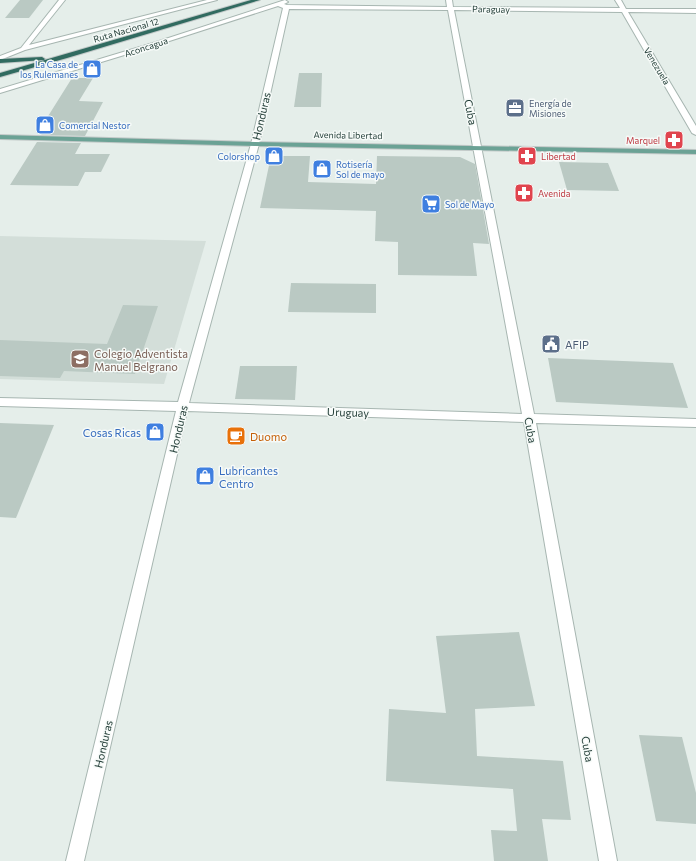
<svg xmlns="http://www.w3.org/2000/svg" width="696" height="861" viewBox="0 0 696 861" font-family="Commissioner,sans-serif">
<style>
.built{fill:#d3ded9}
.building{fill:#bac9c3}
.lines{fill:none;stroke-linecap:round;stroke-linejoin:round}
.minor-casing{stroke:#a7b6b1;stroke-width:2}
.major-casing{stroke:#c2c9c8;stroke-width:2}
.highway-casing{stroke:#c2c9c8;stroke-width:2}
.minor{fill:#fff;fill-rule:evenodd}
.major{fill:#6ba295;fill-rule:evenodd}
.highway{fill:#316b60;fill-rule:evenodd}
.labels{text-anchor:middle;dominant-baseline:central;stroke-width:3;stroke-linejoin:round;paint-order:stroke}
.far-street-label{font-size:9px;fill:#243f39;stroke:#f6faf8}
.far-shop-label{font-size:9px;fill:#366cbe;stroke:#f6faf8;text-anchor:start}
.far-service-label{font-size:9px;fill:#4e5e75;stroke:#f6faf8;text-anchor:start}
.far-health-label{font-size:9px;fill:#be3a42;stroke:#f6faf8;text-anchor:start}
.street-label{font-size:11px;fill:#243f39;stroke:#f6faf8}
.service-label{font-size:11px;fill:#4e5e75;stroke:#f6faf8;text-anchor:start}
.education-label{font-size:11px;fill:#785e54;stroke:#f6faf8;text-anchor:start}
.shop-label{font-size:11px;fill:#366cbe;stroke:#f6faf8;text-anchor:end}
.food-label{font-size:11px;fill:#c56008;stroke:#f6faf8;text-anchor:start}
</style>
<rect width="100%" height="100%" fill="#e5eeea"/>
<polygon class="built" points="0,236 206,241 164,384 0,379"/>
<g class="building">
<polygon points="20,0 43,0 29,18 5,18"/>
<polygon points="299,73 322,73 321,107 294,107"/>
<polygon points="72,78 93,78 79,101 103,102 85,136 41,135 45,129 40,129"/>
<polygon points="37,142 81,143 75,154 110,154 101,172 85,172 78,186 10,185"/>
<polygon points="271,156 310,156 308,182 376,184 377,156 460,157 475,164 489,244 473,243 477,276 398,275 398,242 375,241 376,211 260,208"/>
<polygon points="559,162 608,163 619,191 567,190"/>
<polygon points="291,283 376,284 376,313 288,312"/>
<polygon points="123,305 158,306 135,374 64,371 60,378 0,376 0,340 107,344"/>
<polygon points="548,358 673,363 688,408 556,402"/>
<polygon points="240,366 297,366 295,400 235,399"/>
<polygon points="0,423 54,425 16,518 0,517"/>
<polygon points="519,632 535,706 475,709 477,756 563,761 571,820 542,819 548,861 494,861 491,830 517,831 513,789 386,781 389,709 446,713 436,636"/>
<polygon points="639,735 682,737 696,793 696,824 656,821"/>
</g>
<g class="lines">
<g class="minor-casing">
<g id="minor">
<polygon points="59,0 65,0 29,45 207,0 217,0 25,50 0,60 0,56 21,48"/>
<path d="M285,0L288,2L284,4L287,5L447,7L446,0H452L453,7L620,8L615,0H621L626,9H696V13L628,12L696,126V135L692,133L622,12L454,10L534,414L696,419V427L536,423L617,861H599L524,422L187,411L84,861H66L176,411L0,406V398L178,402L251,144L283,8L278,6L157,45L0,93V89L153,43ZM289,9L448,10L522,414L189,403L259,144Z"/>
</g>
</g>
<g class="major-casing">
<polygon id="major" points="0,135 255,142 696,150 696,154 255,146 0,139"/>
</g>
<g class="highway-casing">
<g id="highway">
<polygon points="251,0 260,0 67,58 0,77 0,73"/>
<polygon points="42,57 45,59 44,60 0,63 0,59"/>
</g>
</g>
<use href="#minor" class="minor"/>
<use href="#major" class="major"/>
<use href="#highway" class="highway"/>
</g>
<defs>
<g id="shop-square" transform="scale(1)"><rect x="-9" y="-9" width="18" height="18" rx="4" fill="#3f7fe0" stroke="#f6faf8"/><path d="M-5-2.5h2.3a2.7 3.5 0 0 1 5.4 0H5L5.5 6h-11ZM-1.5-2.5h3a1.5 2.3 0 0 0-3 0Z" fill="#fff"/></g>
<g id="office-square" transform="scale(1)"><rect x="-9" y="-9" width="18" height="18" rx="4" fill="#5c6f8a" stroke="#f6faf8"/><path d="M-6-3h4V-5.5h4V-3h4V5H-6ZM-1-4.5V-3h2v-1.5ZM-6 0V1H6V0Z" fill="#fff"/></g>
<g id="pharmacy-square" transform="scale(1)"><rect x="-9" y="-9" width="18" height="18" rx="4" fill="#e0444e" stroke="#f6faf8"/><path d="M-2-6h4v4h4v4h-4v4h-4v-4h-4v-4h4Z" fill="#fff"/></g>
<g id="supermarket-square" transform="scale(1)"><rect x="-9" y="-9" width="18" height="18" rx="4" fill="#3f7fe0" stroke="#f6faf8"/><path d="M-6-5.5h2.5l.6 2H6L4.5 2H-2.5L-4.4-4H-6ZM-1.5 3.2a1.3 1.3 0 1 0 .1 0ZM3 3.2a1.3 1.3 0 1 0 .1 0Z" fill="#fff"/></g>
<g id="civic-square" transform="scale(1)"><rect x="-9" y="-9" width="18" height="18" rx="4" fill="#5c6f8a" stroke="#f6faf8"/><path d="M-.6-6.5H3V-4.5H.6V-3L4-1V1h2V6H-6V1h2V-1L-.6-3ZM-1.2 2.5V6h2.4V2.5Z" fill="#fff"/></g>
<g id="school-square" transform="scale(1)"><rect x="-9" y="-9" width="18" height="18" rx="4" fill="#8d6e63" stroke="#f6faf8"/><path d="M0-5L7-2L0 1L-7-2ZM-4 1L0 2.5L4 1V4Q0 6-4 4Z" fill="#fff"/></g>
<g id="cafe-square" transform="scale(1)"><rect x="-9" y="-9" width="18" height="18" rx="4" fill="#e8710a" stroke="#f6faf8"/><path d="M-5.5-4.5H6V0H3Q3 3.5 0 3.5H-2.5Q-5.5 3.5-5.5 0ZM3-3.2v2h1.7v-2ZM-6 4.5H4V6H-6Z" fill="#fff"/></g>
</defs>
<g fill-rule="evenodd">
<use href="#shop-square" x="92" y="69"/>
<use href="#office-square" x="515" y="108"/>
<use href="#shop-square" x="45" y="125"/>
<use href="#pharmacy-square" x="674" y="140"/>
<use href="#shop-square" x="274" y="156"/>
<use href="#pharmacy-square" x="527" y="156"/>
<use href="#shop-square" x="322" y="169"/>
<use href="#pharmacy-square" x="524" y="193"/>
<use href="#supermarket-square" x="431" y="204"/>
<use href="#civic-square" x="551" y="344"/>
<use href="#school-square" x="80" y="359"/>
<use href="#shop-square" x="155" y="432"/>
<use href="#cafe-square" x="236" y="436"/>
<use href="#shop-square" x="205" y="476"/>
</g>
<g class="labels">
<g class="far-street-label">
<text transform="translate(491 9) rotate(1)">Paraguay</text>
<text transform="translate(126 30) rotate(-16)">Ruta Nacional 12</text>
<text transform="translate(146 47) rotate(-18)">Aconcagua</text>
<text transform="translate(657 66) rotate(59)">Venezuela</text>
<text transform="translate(348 135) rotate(1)">Avenida Libertad</text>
</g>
<g class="far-shop-label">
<text x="78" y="64" text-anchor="end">La Casa de<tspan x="78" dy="10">los Rulemanes</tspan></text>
<text x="59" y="125">Comercial Nestor</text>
<text x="260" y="156" text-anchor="end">Colorshop</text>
<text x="336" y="164">Rotisería<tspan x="336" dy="10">Sol de mayo</tspan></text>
<text x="445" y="204">Sol de Mayo</text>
</g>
<g class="far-service-label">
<text x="529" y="103">Energía de<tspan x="529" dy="10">Misiones</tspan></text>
</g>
<g class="far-health-label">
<text x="660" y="140" text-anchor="end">Marquel</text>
<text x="541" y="156">Libertad</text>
<text x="538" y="193">Avenida</text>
</g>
<g class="street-label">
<text transform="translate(471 112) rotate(79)">Cuba</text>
<text transform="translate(261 116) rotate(-77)">Honduras</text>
<text transform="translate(348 412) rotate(2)">Uruguay</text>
<text transform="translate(178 429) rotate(-77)">Honduras</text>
<text transform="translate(531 430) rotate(80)">Cuba</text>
<text transform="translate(103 744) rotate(-77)">Honduras</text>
<text transform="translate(588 749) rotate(80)">Cuba</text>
</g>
<g class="service-label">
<text x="565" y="344">AFIP</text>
</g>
<g class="education-label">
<text x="94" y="353">Colegio Adventista<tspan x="94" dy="13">Manuel Belgrano</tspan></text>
</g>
<g class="shop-label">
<text x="141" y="432">Cosas Ricas</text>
<text x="219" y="470" text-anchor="start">Lubricantes<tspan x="219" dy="13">Centro</tspan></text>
</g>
<g class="food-label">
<text x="250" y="436">Duomo</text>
</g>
</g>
</svg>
